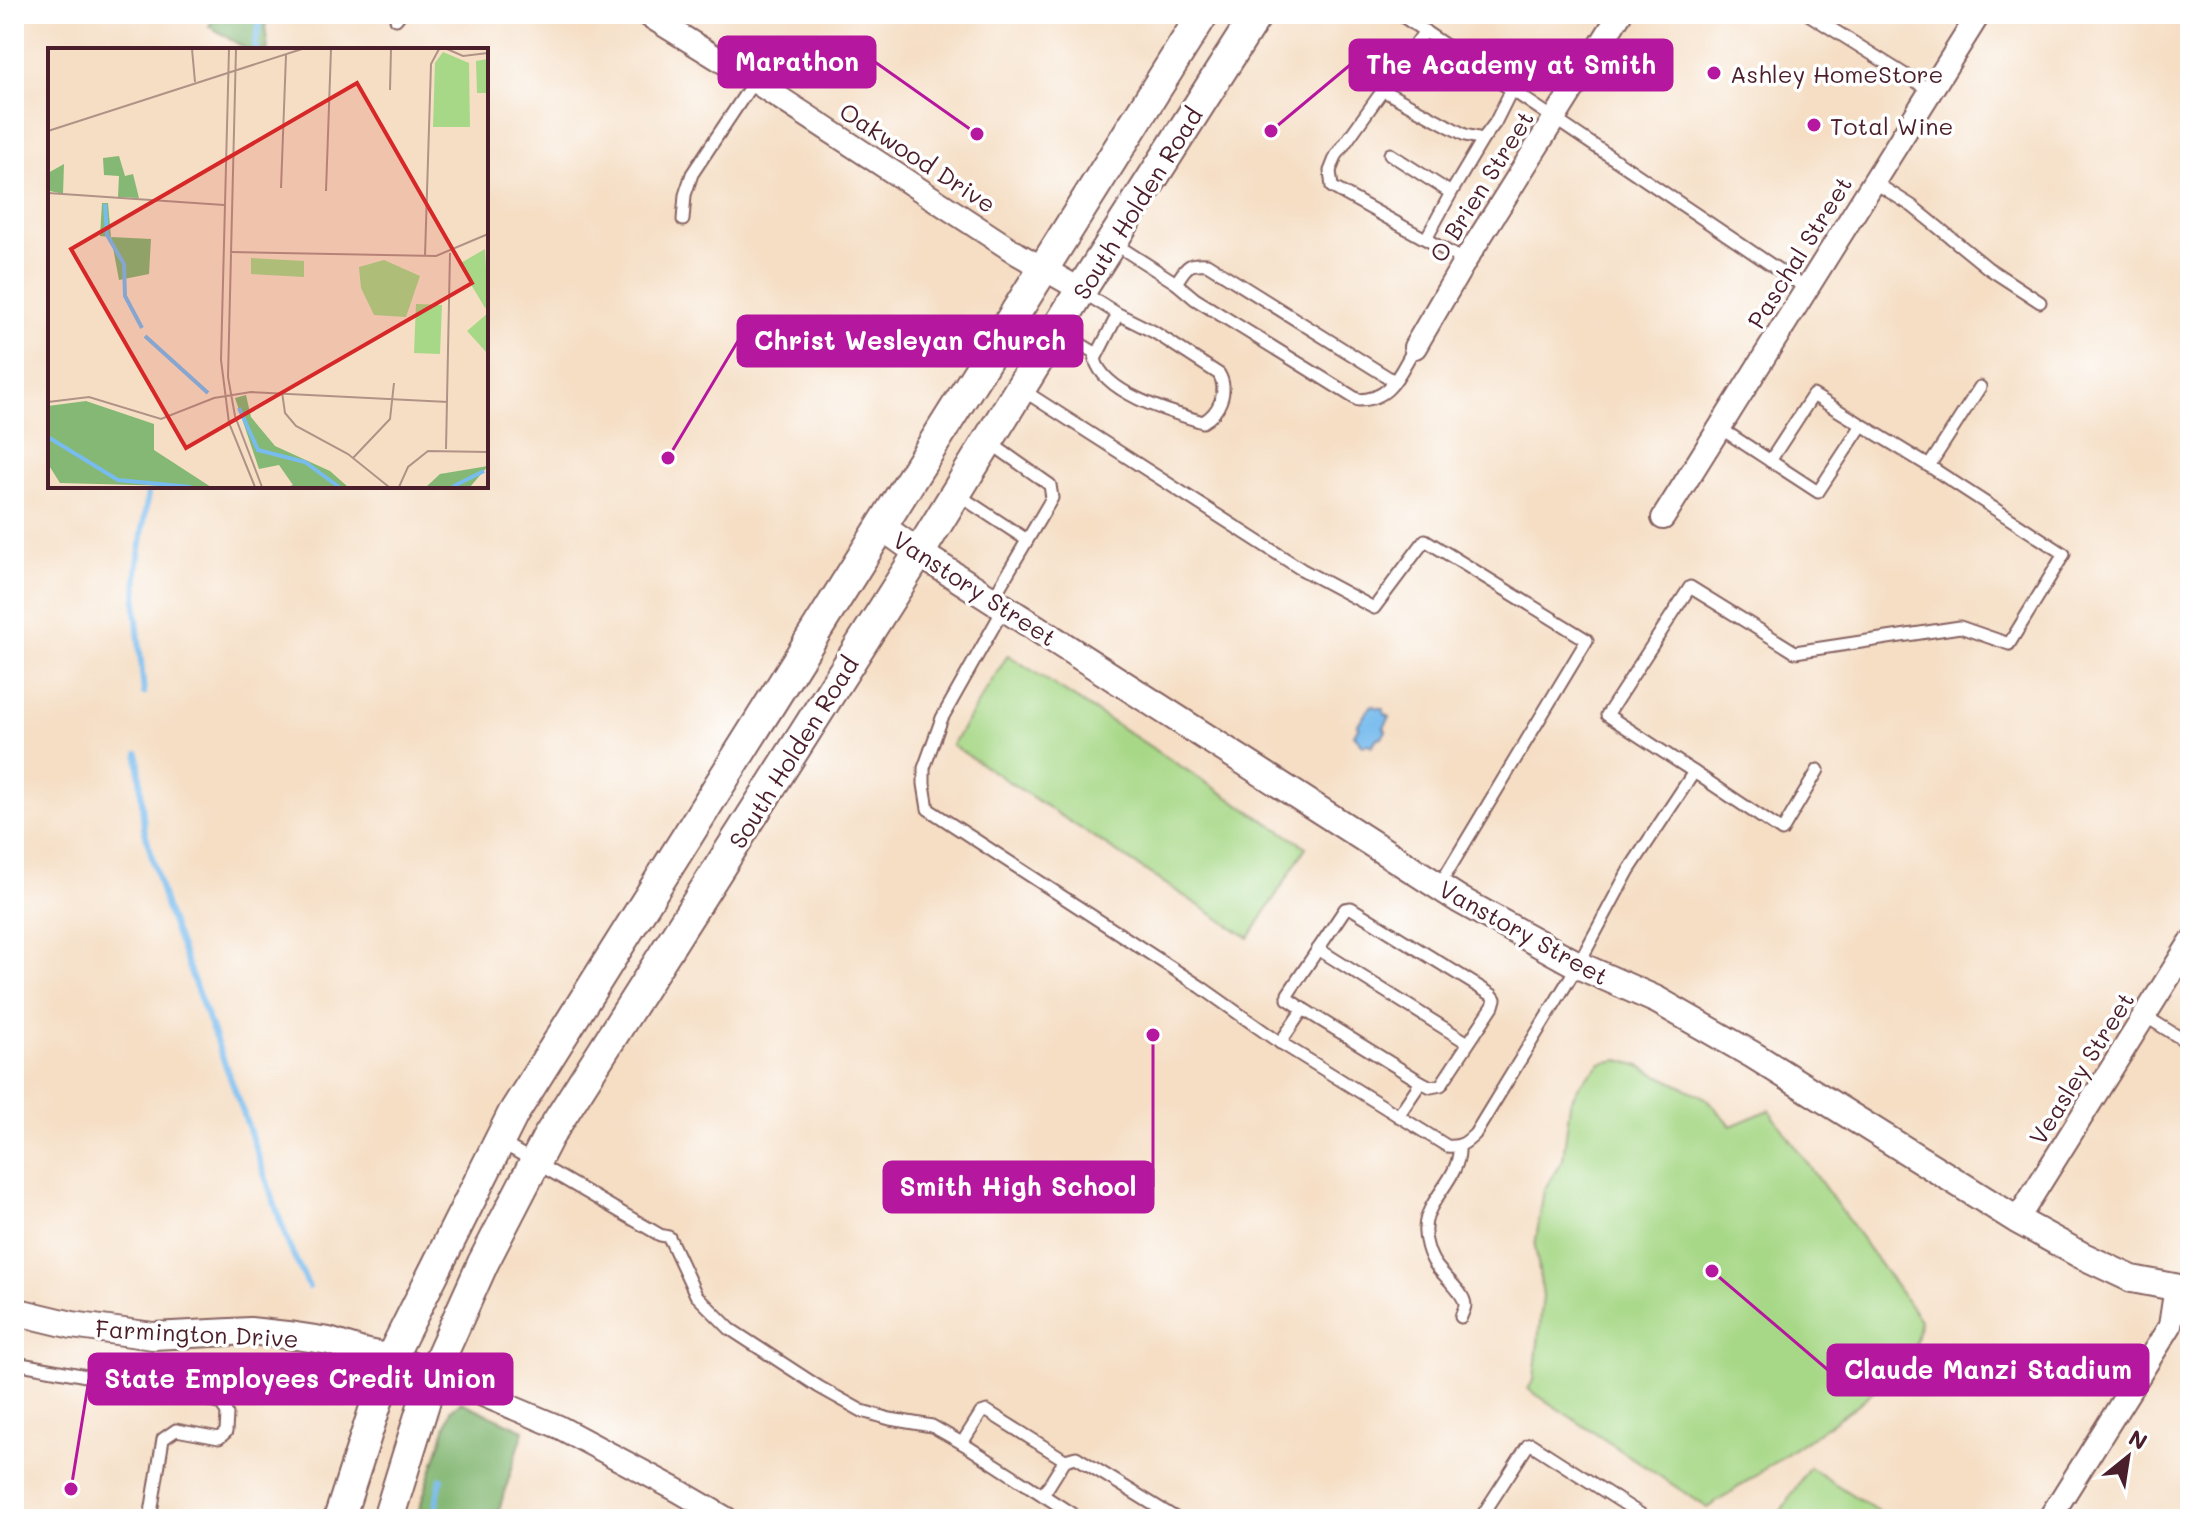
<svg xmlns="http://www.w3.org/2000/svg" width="2204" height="1533" viewBox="0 0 2204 1533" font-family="Mali,sans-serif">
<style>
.green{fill:#a7d887;stroke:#787c59;stroke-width:2}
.forest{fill:#85b874;stroke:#686c50;stroke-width:2}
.water{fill:#78bcee;stroke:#616e8c;stroke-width:2}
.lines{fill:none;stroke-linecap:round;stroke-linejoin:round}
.stream{stroke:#78bcee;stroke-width:6}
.service-casing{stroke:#866261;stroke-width:15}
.minor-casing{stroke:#866261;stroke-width:26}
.tertiary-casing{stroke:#866261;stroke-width:30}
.secondary-casing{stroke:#866261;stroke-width:34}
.service{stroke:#fff;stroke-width:11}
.minor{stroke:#fff;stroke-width:22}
.tertiary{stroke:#fff;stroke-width:26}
.secondary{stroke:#fff;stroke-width:30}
.poi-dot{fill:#b5179e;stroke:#fff;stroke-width:3}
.labels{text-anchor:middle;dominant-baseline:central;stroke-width:7;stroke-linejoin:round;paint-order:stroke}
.poi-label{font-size:24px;fill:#4a1f2b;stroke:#fff;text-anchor:start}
.street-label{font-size:24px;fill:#4a1f2b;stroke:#fff}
.inset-river{fill:none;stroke:#78bcee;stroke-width:4}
.inset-road{fill:none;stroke:#b19287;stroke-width:2}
.view{fill:#d62828;fill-opacity:0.15;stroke:#d62828;stroke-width:4}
.inset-edge{fill:none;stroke:#4a1f2b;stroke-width:4}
.leader{fill:none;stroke:#b5179e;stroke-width:3}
.callout-dot{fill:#b5179e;stroke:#fff;stroke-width:3}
.callout{fill:#b5179e;stroke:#b5179e;stroke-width:3}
.callout-label{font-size:26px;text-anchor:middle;font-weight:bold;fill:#fff}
</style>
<rect width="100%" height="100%" fill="#fff"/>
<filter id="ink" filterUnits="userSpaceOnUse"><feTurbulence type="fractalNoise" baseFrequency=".0125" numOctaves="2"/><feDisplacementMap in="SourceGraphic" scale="16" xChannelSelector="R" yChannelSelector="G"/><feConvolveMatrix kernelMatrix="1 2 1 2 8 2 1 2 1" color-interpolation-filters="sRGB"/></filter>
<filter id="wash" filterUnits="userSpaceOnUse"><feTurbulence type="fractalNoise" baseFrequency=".006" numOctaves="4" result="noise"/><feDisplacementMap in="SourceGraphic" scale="32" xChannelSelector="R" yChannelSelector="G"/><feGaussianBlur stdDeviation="1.8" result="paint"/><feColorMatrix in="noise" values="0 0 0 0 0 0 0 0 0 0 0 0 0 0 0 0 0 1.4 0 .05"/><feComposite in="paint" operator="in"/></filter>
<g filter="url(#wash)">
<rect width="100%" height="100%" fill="#f5dec4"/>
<g class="green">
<polygon points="1008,655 1306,847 1249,938 952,745"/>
<polygon points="1619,1060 1637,1065 1706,1098 1731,1126 1769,1110 1920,1320 1915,1346 1897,1370 1856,1406 1708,1508 1528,1389 1534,1380 1543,1296 1535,1246 1544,1190 1563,1159 1570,1103 1580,1084 1601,1063"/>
<polygon points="1809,1467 1890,1519 1776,1519"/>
</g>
<g class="forest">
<polygon points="217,14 272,14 265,26 268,50 248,50 209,26"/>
<polygon points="461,1402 524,1430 496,1519 416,1519 451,1410"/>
</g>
<polygon class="water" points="1372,705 1377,708 1382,708 1385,714 1390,717 1384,727 1386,731 1382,737 1377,738 1372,746 1369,744 1363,745 1354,735 1359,726 1357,725"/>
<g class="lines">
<g class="stream">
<polyline points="256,50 255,44 262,14"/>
<polyline points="144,693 136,609 137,570 149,486"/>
<polyline points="138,754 144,828 166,908 242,1109 289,1246 309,1287"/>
<polyline points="433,1519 441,1479"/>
</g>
</g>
</g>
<g filter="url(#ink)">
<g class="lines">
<g class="service-casing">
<g id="service">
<polyline points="1399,14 1807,289"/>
<polyline points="1808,14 1931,91"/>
<polyline points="396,19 400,14"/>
<polyline points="1425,31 1336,156 1330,171 1332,187 1465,261"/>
<polyline points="1382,90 1465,135 1483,139 1495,123 1512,89"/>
<polyline points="1390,154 1451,193 1483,139"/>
<polyline points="1874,182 1912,206 1988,268 2040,302"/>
<polyline points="683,220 685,195 692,174 754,81"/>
<polyline points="1426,239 1451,193"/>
<path d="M1112,242L1176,283L1195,299L1358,400C1392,400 1399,373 1415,347"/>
<path d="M1176,283C1186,268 1187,262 1207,264L1394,381"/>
<path d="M1081,291L1118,314L1095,359C1104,394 1173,413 1203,422C1219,413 1229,391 1219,374L1154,332L1118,314"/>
<polyline points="1057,330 1097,354"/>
<polyline points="1021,389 1301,569 1374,608 1425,540 1587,640 1439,886"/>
<polyline points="1720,428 1818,492 1862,425"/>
<polyline points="989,442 1050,485 1052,498 992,600"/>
<polyline points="1770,461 1813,395 1929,466"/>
<polyline points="957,494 1027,540"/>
<path d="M1004,608L942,718L924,768V784L928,809L1201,987L1273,1038L1447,1146C1460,1147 1465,1144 1475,1134L1578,965L1629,870L1694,772L1782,831L1818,770"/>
<polyline points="1694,772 1607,715 1690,587 1795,652 1960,627 2009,644 2064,554 1929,466 1980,387"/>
<polyline points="1318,949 1468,1043"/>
<polyline points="1303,1009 1421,1082"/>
<polyline points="2145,1016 2190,1044"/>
<polyline points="1280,1043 1303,1009 1288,999 1288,994 1345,909 1351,908 1492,995 1495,999 1493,1006 1441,1085 1431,1087 1421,1082 1398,1116"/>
<polyline points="502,1143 660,1235 669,1237 696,1295 730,1329 819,1387 862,1411 890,1419 932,1426 962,1443 1080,1519"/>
<path d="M1459,1147C1461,1178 1426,1199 1425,1228C1424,1239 1429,1255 1435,1264C1442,1275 1465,1293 1465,1305C1465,1309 1462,1313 1461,1317"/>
<polyline points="14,1365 21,1364 195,1396 222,1404 227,1414 226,1432 219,1438 176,1430 163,1439 150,1519"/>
<polyline points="962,1443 981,1413 987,1411 1065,1460"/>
<polyline points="1043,1495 1065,1460 1076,1457 1177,1519"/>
<polyline points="1480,1519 1528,1445 1531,1444 1648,1519"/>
</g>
</g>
<g class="minor-casing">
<g id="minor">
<polyline points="646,14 754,81 1018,254 1081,290"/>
<polyline points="1415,347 1465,261 1620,14"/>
<polyline points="1663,518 1979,14"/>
<polyline points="2017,1220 2190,943"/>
<polyline points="433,1374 559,1427 677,1490 727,1519"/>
<polyline points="2049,1519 2170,1326 2176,1287"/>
</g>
</g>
<g class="tertiary-casing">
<g id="tertiary">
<polyline points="882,527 919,553 1460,900 1578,965 1657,1000 1753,1055 2017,1220 2081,1255 2132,1279 2190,1290"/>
<polyline points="14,1311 72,1325 153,1336 250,1331 296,1336 329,1341 363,1352 391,1358 433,1374"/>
</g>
</g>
<g class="secondary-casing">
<g id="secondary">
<polyline points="339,1519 391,1358 513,1114 1203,14"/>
<polyline points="388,1519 433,1374 483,1263 548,1137 919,553 1081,290 1257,14"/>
</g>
</g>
<use href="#service" class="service"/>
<use href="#minor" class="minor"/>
<use href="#tertiary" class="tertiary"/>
<use href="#secondary" class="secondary"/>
</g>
</g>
<g class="poi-dot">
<circle cx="1714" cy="73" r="8"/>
<circle cx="1814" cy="125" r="8"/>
</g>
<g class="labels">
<g class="poi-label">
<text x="1730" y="73">Ashley HomeStore</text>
<text x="1830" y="125">Total Wine</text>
</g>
<g class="street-label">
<text transform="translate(918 157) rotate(33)">Oakwood Drive</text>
<text transform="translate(1481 186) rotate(-58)">O Brien Street</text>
<text transform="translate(1137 203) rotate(-58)">South Holden Road</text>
<text transform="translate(1799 252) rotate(-58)">Paschal Street</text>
<text transform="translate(975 588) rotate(33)">Vanstory Street</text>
<text transform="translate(793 752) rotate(-58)">South Holden Road</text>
<text transform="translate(1524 932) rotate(29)">Vanstory Street</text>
<text transform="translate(2081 1068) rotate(-58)">Veasley Street</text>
<text transform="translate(197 1333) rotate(3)">Farmington Drive</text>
</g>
</g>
<g transform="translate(48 48)">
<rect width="440" height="440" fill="#f5dec4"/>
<path d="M395,4L421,15L422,79H385L387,15ZM440,11V45H429L428,13ZM437,201L440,258L437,260L411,216ZM203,210L256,213V229L203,226ZM336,212L372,228L358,269L326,267L313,240L311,219ZM368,256L394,257L392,306L366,305ZM440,265V306L419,283Z" fill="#a7d887"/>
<path d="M71,108L77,128L85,126L91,150L70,149L71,128L56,127L55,110ZM16,116L15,146L2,143L0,125ZM54,155H60L63,189L103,191L101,226L71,232L63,189L52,188ZM198,347L203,369L227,398L282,423L300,439H239L245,437L231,417L211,421L187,350ZM38,353L106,376V402L163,439L12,435L0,416V358ZM440,418L422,439H378L392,426Z" fill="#85b874"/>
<path class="inset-river" d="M57,156L59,187L76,216L77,248L94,280M97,288L160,345M191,360L210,402L257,414L291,439M0,389L70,432L143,439M404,439L436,423"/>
<path class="inset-road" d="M144,1L147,34M181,1L173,312L181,375L207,439M188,1L180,329L187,368L214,439M399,1L415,8L440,5M342,42L343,1M0,83L254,1M233,140L238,7M278,143L283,1M0,145L176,157M182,204L388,208L440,186M377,208L383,16L391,1M234,344L237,365L248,378L300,406L341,439M0,354L41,349L113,371L166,350L203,344L400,354M398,401L402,205M305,410L342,371L346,335M351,439L360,419L380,403L440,404"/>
<path class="view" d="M309,35L424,235L138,400L23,201Z"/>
<rect width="440" height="440" class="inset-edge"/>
</g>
<path class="leader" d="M977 134L875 62M1271 131L1350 65M668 458L738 341M1153 1035L1153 1187M1712 1271L1828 1370M71 1489L89 1379"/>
<g class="callout-dot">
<circle cx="977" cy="134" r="8"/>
<circle cx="1271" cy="131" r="8"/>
<circle cx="668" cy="458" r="8"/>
<circle cx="1153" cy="1035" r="8"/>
<circle cx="1712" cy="1271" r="8"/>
<circle cx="71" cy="1489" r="8"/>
</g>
<g class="callout">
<rect x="719" y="37" width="156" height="50" rx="8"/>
<rect x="1350" y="40" width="322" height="50" rx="8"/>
<rect x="738" y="316" width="344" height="50" rx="8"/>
<rect x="884" y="1162" width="269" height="50" rx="8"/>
<rect x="1828" y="1345" width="320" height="50" rx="8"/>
<rect x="89" y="1354" width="423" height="50" rx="8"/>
</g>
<g class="callout-label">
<text x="797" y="71">Marathon</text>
<text x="1511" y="74">The Academy at Smith</text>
<text x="910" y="350">Christ Wesleyan Church</text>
<text x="1018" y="1196">Smith High School</text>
<text x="1988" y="1379">Claude Manzi Stadium</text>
<text x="300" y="1388">State Employees Credit Union</text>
</g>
<rect width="2204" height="1533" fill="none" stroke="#fff" stroke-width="48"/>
<g transform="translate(2128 1457) rotate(30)" stroke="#ffffff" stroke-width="6" paint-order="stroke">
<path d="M0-6L14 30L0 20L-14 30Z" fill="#4a1f2b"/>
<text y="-12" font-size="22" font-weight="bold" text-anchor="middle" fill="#4a1f2b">N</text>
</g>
</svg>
